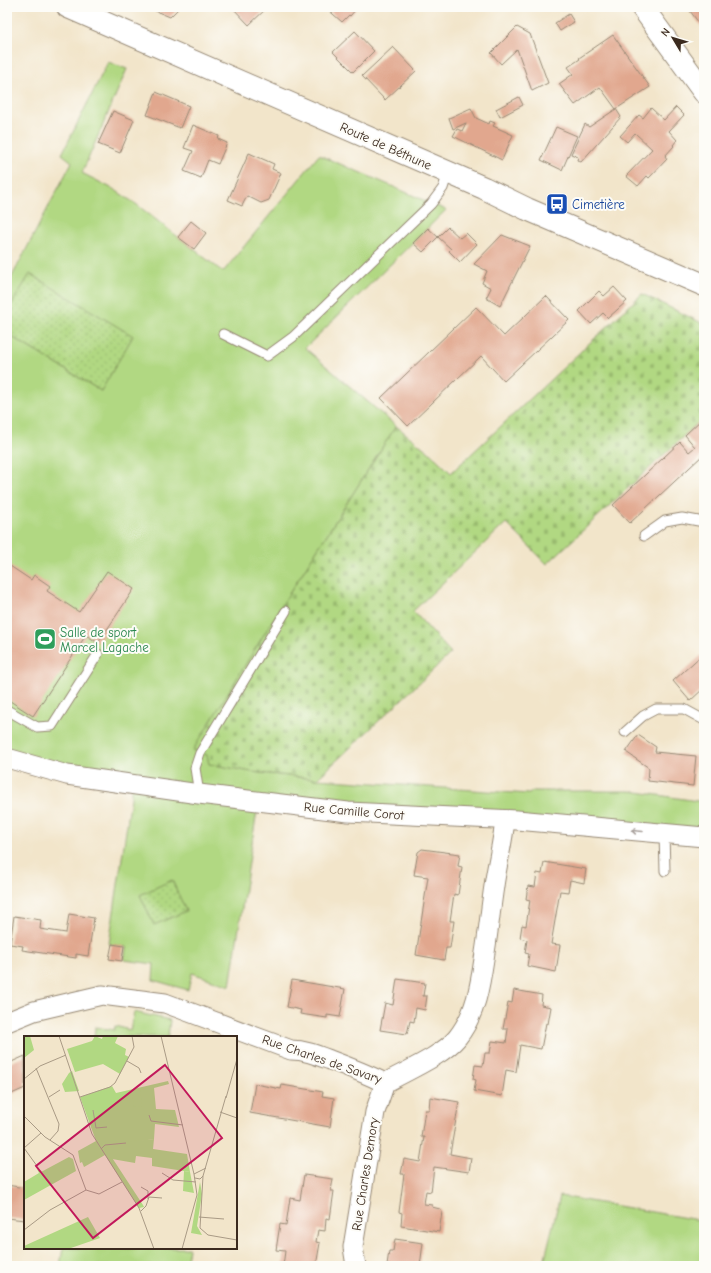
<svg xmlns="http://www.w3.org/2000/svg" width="711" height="1273" viewBox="0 0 711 1273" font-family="'Comic Neue',sans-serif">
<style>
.green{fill:#b1d882;stroke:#768150}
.cemetery{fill:url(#cemetery-stones);stroke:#768150}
.park{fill:url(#park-dots);stroke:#768150}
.building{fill:#e1a78e}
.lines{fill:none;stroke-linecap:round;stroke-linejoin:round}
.service-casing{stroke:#968874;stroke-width:11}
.minor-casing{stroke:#968874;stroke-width:21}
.secondary-casing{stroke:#968874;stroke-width:24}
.service{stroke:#fff;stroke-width:9}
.minor{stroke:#fff;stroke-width:19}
.secondary{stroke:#fff;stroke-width:22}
.oneway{stroke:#a79f9a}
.labels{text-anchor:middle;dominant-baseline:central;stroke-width:4;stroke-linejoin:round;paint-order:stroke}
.street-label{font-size:13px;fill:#3b2a1e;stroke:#fdfcf7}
.transit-label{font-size:13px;fill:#164399;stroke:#fdfcf7;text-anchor:start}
.leisure-label{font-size:13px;fill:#27864d;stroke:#fdfcf7;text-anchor:start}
.inset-road{fill:none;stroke:#a99a85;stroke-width:1}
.view{fill:#c2185b;fill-opacity:0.15;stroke:#c2185b;stroke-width:2}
.inset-edge{fill:none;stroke:#3b2a1e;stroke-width:2}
</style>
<defs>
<pattern id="cemetery-stones" width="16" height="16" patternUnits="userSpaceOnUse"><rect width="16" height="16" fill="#b1d882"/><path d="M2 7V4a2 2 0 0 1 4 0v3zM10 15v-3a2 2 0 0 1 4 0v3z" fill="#99ba70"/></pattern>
<pattern id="park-dots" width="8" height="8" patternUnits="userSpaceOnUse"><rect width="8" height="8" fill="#b1d882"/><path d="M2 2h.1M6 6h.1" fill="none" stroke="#99ba70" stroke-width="1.8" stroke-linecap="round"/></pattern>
</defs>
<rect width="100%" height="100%" fill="#fdfcf7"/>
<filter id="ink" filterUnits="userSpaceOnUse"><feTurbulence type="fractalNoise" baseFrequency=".025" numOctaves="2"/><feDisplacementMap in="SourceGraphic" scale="8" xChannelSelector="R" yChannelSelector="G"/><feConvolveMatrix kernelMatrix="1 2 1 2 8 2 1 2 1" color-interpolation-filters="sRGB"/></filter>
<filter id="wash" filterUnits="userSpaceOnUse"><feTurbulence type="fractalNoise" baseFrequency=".012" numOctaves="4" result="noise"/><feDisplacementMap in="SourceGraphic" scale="16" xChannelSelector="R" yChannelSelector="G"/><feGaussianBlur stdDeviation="0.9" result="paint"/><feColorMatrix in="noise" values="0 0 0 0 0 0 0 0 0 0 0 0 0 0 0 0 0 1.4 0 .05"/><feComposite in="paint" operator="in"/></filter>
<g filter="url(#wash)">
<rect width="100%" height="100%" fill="#f2e5ca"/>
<g class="green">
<polygon points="108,62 127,69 82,173 115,190 136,204 223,272 319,155 387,184 446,210 305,348 396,426 282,605 252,772 317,779 529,794 533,791 631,791 704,802 704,837 260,802 256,817 230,986 192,973 188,990 153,980 154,964 124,960 126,947 109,944 131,798 131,785 7,758 7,334 101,391 7,312 7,286 72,162 62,154"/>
<polygon points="134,1012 170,1020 168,1037 94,1037 95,1027 114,1030 115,1026 130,1030"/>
<polygon points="560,1196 704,1221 704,1266 543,1266"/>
<polygon points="63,1248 189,1248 186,1266 60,1266"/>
</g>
<polygon class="cemetery" points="642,294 704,324 704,417 547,564 506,523 413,611 451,653 317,779 252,772 209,764 207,755 193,750 282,605 396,426 429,452 451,473"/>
<g class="park">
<polygon points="30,274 133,336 101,391 7,334 7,312"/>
<polygon points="172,880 186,911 154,925 140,895"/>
</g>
<g id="blocks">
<g class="building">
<polygon points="146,7 180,7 170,17"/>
<polygon points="232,7 268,7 249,25"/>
<polygon points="325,7 358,7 350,16 349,15 342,22"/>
<polygon points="687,7 704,7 704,30 702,27"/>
<polygon points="569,14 574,22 560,31 555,23"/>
<polygon points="517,27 530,34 548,83 532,91 517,49 501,64 491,53"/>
<polygon points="355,31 374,51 353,72 333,52"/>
<polygon points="613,35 650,87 616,109 600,87 575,105 559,84 573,74 568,67 580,59 579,58"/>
<polygon points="393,47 416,71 385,100 362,76"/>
<polygon points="156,92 189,106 180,128 147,115"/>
<polygon points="519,97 523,105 500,117 496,109"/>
<polygon points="676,107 684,115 669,131 677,140 673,145 674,146 665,156 667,159 649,178 647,176 638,186 626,176 652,149 635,133 627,142 620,136 639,115 643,118 651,108 664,120"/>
<polygon points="471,108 476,118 489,124 490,121 495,123 493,126 513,135 502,160 453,136 457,129 462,131 466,123 453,129 449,118"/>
<polygon points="616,109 621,117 581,162 577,160 578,157 571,154 585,124 589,127"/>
<polygon points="113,111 134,120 120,153 98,144"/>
<polygon points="193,125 219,136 218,139 227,143 218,164 208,160 201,178 184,171 193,151 184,148"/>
<polygon points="556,127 577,136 562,170 541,160"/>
<polygon points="249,153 274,164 272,169 281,173 269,200 261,203 247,196 242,206 228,200"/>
<polygon points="191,221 206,233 194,249 178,237"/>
<polygon points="448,227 460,238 466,233 477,244 460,262 449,251 451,249 438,237"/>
<polygon points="428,228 438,237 423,252 413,243"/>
<polygon points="502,235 530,246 500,306 486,298 491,288 482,283 487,271 474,264"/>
<polygon points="614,287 627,301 608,318 603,313 591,324 579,311 599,291 604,296"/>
<polygon points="546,296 569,320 504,381 481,356 408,426 381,398 476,307 504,336"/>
<polygon points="704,417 704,457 703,455 630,523 613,505 680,442 689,452 695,447 685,435"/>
<polygon points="7,564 31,580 34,575 50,586 47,591 79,612 107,571 134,589 98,643 86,635 33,716 7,699"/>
<polygon points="704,653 704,688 690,701 673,681"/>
<polygon points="638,735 656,747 655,752 696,756 693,786 648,781 649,768 626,752"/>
<polygon points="422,849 460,854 458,866 462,867 458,895 454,894 450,921 454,921 450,948 446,948 444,960 416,955 428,877 414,875 418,852"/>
<polygon points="544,862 586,869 584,883 570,880 568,892 560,891 551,944 560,945 556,972 527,966 529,954 525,953 527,940 520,938 522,925 526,926 530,900 526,899 528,886 535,887 537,873 542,874"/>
<polygon points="69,914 94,918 88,956 76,954 76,958 22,950 23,946 10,944 14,916 41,920 40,929 66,933"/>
<polygon points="112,944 124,946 122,961 109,959"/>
<polygon points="397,979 425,983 423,996 427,996 425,1010 416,1008 414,1022 410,1021 407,1034 380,1030 385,1003 393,1005"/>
<polygon points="292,980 345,989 340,1017 327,1015 327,1018 300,1014 301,1010 287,1007"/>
<polygon points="514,990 542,995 541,1005 551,1007 548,1024 546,1023 541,1049 520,1045 516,1072 506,1070 502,1096 474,1091 476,1080 473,1079 475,1065 483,1066 485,1053 490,1053 492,1041 506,1043 508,1029 503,1029 508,1002 512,1003"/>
<polygon points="25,1056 25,1088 7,1096 7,1064"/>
<polygon points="255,1084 281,1089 282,1085 323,1092 322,1096 334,1098 330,1127 250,1113"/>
<polygon points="430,1097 459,1102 450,1154 471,1158 469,1172 434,1167 431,1192 426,1191 424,1204 432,1205 432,1207 440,1209 442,1212 439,1232 401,1226 402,1213 399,1212 404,1174 401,1174 404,1159 420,1162 424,1137 421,1137 425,1110 429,1110"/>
<polygon points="304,1175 333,1179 331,1191 334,1191 330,1219 326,1218 325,1231 318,1230 316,1242 320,1243 316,1266 283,1266 285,1251 276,1250 280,1224 286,1225 290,1198 300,1200"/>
<polygon points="7,1185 25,1188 25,1220 7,1218"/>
<polygon points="395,1239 423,1243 420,1266 396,1266 387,1265 389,1251 393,1251"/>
</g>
</g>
</g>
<g filter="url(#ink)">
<use href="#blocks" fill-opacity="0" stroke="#968874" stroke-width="1"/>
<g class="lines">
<g class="service-casing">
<g id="service">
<polyline points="223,334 267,356 293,337 431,204 443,188 448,173"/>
<polyline points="644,536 665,521 682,518 704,522"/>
<polyline points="7,710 37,727 52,726 98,654"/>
<polyline points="625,732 643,716 656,709 684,709 704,720"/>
<polyline points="199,794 195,768 200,753 286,611"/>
<polyline points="664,833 665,871"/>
</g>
</g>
<g class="minor-casing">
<g id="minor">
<polyline points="7,758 67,775 199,794 348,812 517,820 704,837"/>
<path d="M7,1022L34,1011L102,995L165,1003L291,1050C305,1050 317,1055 330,1060C349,1067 367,1074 385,1083C406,1071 442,1056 457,1038C478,1012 481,978 486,946C489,926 491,906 494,886C497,864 503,842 505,820"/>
<polyline points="356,1266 353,1247 375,1112 385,1083"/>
</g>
</g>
<g class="secondary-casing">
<g id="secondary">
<polyline points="68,7 484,188 527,209 704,285"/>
<polyline points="642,7 704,92"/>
</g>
</g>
<use href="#service" class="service"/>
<use href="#minor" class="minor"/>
<use href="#secondary" class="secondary"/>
</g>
<defs><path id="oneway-shaft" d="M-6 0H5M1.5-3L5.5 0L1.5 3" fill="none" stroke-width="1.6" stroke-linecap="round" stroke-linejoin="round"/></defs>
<use class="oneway" href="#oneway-shaft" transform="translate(637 831) rotate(-175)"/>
</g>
<defs>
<g id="bus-square" transform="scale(1.15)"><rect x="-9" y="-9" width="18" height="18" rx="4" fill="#1a4fb4" stroke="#fdfcf7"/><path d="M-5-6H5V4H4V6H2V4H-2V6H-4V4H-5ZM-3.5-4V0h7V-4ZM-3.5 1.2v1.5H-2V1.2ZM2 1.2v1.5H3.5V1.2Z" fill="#fff"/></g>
<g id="stadium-square" transform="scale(1.15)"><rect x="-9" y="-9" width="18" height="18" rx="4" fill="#2e9e5b" stroke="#fdfcf7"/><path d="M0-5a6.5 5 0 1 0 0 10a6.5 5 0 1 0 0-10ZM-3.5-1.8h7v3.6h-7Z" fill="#fff"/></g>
</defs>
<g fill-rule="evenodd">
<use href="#bus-square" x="557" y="204"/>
<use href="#stadium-square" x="45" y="639"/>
</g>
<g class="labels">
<g class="street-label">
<text transform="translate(386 146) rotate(24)">Route de Béthune</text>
<text transform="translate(354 811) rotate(5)">Rue Camille Corot</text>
<text transform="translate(322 1059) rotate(19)">Rue Charles de Savary</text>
<text transform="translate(365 1174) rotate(-81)">Rue Charles Demory</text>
</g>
<g class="transit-label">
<text x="572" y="204">Cimetière</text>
</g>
<g class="leisure-label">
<text x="60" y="632">Salle de sport<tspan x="60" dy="15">Marcel Lagache</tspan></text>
</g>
</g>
<g transform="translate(24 1036)">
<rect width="213" height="213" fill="#f2e5ca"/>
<path d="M0,0H6L10,14L0,22ZM71,0L78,3L79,0H94L91,7L102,13L101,19L105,21L96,38L79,28L51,36L43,13L68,5ZM48,35L55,55L41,56L38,48L45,37ZM144,45L145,48L130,52L132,73L151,74L155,91L131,88L130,103L81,111L119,169L120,171L115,172L81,119L60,131L58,126L56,127L54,115L72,105L56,61L88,50L92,57ZM45,121L49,123L52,135L0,164V146L15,137L13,133L17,136ZM160,135L166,136L170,157L159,155ZM176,146L178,158L173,190L178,199L167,197ZM64,181L76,202L44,213H0V210Z" fill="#b1d882"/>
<path d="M130,103L129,113L163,118L166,136L128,130V122L112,120L111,127L88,123L80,111L81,108Z" fill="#b1d882"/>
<path d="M116,54L118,70L110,71L108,55Z" fill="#b1d882"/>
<path class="inset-road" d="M35,0L68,98L115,172L130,213M137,0L170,138M103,25L115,32L117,37M12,32L35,88L34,95L26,104M0,43L16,30L42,19M25,61L36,54M56,61L86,51L91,47L110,11L108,0M202,62L213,23M69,74L72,92L83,91M196,76L213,82M125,79L127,85L159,89M0,80L21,101L49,119L62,154L75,158L98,146M0,112L17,97M0,112L13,130M77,113L81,109L102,107M138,137L149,144L172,146M179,140L176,192L184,199L213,204M171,142L176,143L179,140L202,60M117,151L124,155V163M117,175L122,170L125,161L138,162M175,181L200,183M0,194L26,174L62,154M158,213L173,159L170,138L182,132"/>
<path class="view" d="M141,29L198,102L69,202L12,130Z"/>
<rect width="213" height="213" class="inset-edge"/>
</g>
<rect width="711" height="1273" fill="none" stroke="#fdfcf7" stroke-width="24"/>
<g transform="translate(673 38) rotate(308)" stroke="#fdfcf7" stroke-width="3" paint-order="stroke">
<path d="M0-3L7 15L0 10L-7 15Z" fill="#3b2a1e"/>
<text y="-6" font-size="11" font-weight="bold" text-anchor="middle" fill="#3b2a1e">N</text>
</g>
</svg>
